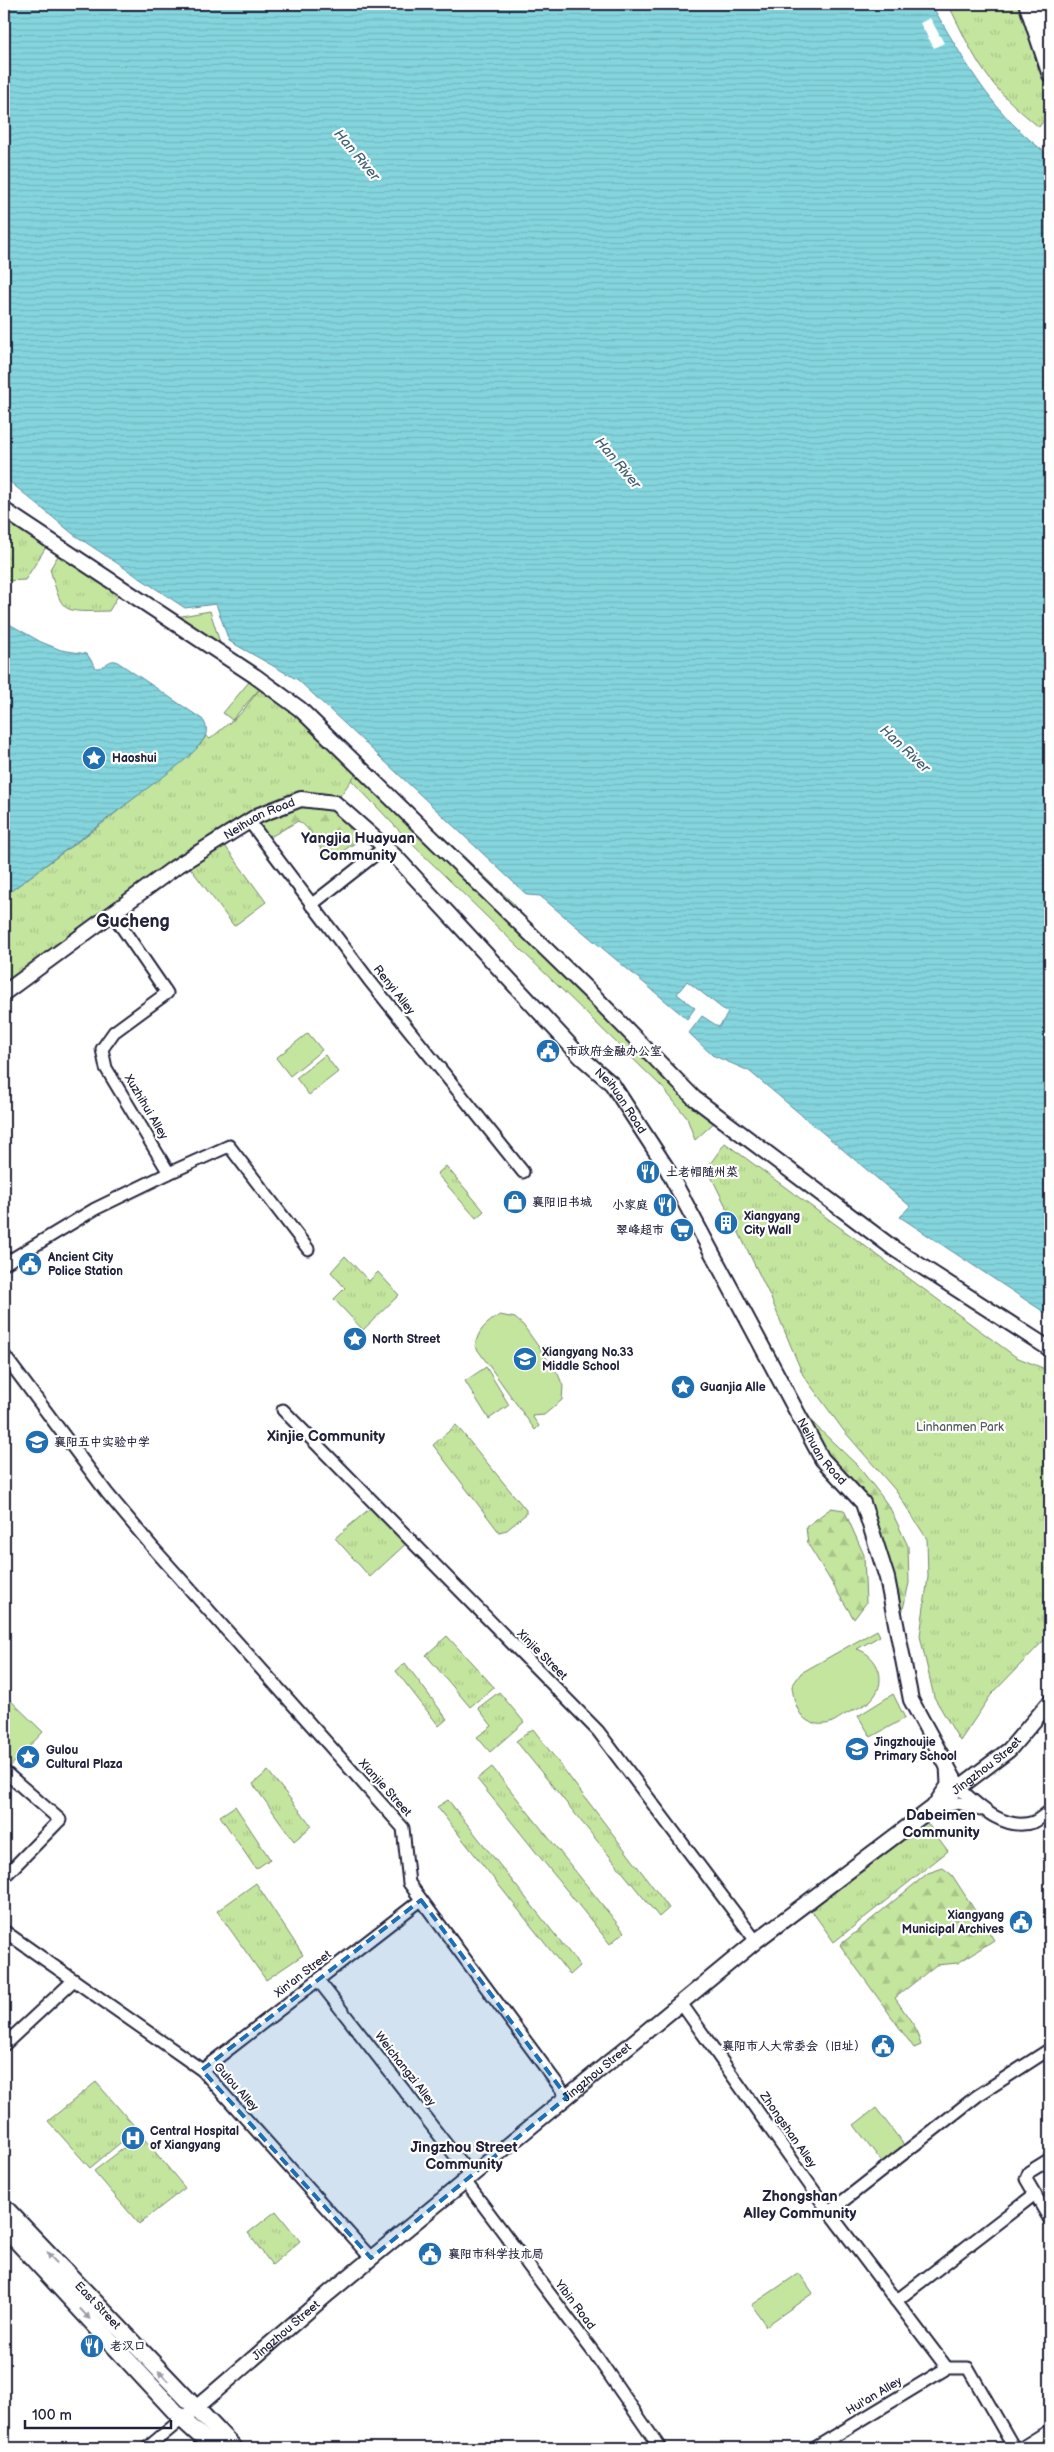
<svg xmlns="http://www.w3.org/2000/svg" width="1054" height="2452" viewBox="0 0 1054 2452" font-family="'Balsamiq Sans','LXGW WenKai TC',sans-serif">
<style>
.green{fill:#c4e59e;stroke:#73846c}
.forest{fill:url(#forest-firs);stroke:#73846c}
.park{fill:url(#park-tufts);stroke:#73846c}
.water{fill:url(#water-rules);stroke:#5d8d9c}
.pier{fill:#fff}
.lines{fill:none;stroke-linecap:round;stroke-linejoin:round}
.minor-casing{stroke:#22223b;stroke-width:15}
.tertiary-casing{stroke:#22223b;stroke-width:18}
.secondary-casing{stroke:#22223b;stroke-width:19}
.primary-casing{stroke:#22223b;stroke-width:20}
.minor{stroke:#fff;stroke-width:11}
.tertiary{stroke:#fff;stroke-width:14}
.secondary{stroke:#fff;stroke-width:15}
.primary{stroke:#fff;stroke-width:16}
.oneway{fill:#9c9ca7}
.marked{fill:#1f6fb2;fill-opacity:0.2;stroke:#1f6fb2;stroke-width:4;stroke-dasharray:10 6;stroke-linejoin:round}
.labels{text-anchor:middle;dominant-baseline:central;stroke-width:4.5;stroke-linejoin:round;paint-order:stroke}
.poi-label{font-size:12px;font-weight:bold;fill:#22223b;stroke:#fff;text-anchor:start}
.street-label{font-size:12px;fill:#22223b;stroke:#fff}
.park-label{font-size:12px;fill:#535c59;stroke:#fff}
.water-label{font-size:14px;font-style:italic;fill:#446174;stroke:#fff}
.quarter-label{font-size:15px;font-weight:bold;fill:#22223b;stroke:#fff}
.district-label{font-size:18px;font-weight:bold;fill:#22223b;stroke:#fff}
</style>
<defs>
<pattern id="forest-firs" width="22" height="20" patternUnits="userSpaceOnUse" patternTransform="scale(1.25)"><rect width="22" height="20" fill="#c4e59e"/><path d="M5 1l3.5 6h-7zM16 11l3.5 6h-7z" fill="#a8c489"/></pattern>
<pattern id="park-tufts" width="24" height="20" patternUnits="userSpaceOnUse" patternTransform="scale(1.25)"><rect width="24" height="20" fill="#c4e59e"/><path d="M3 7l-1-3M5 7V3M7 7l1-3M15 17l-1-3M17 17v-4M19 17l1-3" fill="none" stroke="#a8c489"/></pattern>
<pattern id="water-rules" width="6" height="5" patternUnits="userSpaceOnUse" patternTransform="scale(1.25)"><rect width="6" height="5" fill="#84d5dd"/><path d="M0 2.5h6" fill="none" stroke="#72b7bf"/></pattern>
</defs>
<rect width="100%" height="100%" fill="#fff"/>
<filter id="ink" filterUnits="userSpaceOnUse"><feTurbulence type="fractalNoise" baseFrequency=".02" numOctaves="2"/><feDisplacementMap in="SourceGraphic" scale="10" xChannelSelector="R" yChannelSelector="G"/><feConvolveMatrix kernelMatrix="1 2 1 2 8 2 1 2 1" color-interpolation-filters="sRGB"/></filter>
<g filter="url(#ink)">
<g class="green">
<polygon points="210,611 221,646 176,617"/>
<polygon points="259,670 284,686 515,905 509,913 716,1121 695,1140 687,1118 664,1089 412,844 262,686 232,720 223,713"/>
<polygon points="308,1033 322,1050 290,1076 276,1058"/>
<polygon points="325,1055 338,1072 309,1095 296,1078"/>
<path d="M500,1315L515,1318L523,1325L558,1374L563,1386L562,1400L544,1415L532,1416L539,1426L535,1430L475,1346C478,1330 486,1323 500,1315Z"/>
<polygon points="486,1367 509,1405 489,1419 465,1381"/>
<path d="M877,1630L880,1636L857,1649C879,1656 889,1683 870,1701C864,1706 853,1710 846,1714C840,1717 832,1724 825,1724C801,1727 794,1706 792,1686L801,1673Z"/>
<polygon points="4,1694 43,1732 4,1773"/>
<polygon points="893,1694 905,1718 871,1737 858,1716"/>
<polygon points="876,2108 904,2145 882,2162 854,2125"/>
<polygon points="799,2273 813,2293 766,2326 752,2305"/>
</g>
<g class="forest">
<path d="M300,805C307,806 317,805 324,808C338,812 354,829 355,843L334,857L329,858C317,848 312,828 298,821L272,836L264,833L259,823Z"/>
<polygon points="797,1398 815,1425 858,1466 879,1493 890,1508 908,1546 909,1583 900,1622 876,1518 861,1489 831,1464"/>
<polygon points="831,1508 844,1510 864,1555 866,1603 854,1619 808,1544 806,1527"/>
<polygon points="943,1868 952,1875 994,1940 958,1963 936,1965 895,1998 915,2027 921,2045 914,2048 840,1945 928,1873"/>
</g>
<g class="park">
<path d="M948,4H1027L1050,73V127L1044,120L1039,127C1021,112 1003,97 989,78C972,56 961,29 948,4Z"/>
<polygon points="4,510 50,541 25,580 4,581"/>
<path d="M62,549L122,589L109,611C61,612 63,615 50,569Z"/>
<polygon points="262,686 360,768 335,803 301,799 220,839 266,902 234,926 185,861 4,993 4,896 103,823 200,745 206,736 210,739 241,713"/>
<polygon points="725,1143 1016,1357 1050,1371 1050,1634 991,1695 960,1741 934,1697 920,1636 928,1577 927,1539 896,1491 844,1431 803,1375 770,1296 707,1168"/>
<polygon points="446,1166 484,1211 476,1218 437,1174"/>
<polygon points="345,1256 369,1281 378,1272 399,1295 363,1330 334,1299 345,1288 331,1272"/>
<polygon points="456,1425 526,1510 526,1514 507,1530 499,1532 433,1445"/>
<polygon points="375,1504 410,1540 370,1577 335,1538"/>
<polygon points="447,1636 494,1687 470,1707 426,1655"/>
<polygon points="405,1663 447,1719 439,1726 396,1671"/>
<polygon points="499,1692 524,1722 490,1752 477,1737 492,1726 478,1708"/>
<polygon points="533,1729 669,1908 659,1917 516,1741"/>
<polygon points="492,1767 624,1932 610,1944 477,1779"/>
<polygon points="268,1771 312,1826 294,1841 253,1784"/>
<polygon points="448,1800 580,1966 570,1975 437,1807"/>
<polygon points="235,1806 270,1859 256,1869 220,1816"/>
<polygon points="922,1816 948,1851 834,1942 806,1903"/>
<polygon points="256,1883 303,1955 266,1980 217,1911"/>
<polygon points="96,2082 137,2129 90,2168 48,2121"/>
<polygon points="141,2135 185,2188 139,2224 94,2171"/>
<polygon points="276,2211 300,2241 272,2265 248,2233"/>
</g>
<g class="water">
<path d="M4,4H933L935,11C971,71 992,113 1050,156V1316L900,1217L910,1206L749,1071L712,1055L689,1033L702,1016L719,1027L728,1013L687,981L677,994L695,1008L687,1019L540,896L527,895L298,680L229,641L216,604L185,608L73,534L4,477Z"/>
<path d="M4,621L41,642L61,650L87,654L96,668C104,669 108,659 116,661L202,719C209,727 207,736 201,743C189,760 162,777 145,790C98,826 51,861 4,896Z"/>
</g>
<polygon class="pier" points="930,18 944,43 934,48 920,23"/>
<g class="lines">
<g class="minor-casing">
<g id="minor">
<polyline points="249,821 369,980 523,1172"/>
<polyline points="311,905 385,847"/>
<polyline points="169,1173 229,1146 308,1249"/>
<polyline points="4,1264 95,1209 169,1173 106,1068 102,1049 114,1032 167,993 112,913"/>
<polyline points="4,1355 107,1493 154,1549 403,1828 409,1883 567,2097"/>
<polyline points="283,1410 598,1731 756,1941"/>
<path d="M959,1788C979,1806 1004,1832 1034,1822C1039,1820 1045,1814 1050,1811"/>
<polyline points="933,1805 947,1785 946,1765"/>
<polyline points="933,1809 959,1803 980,1810"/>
<polyline points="4,1877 60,1820 5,1772"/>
<polyline points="4,1931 202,2070 371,2258"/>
<polyline points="318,1980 471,2176"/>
<polyline points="681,2003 829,2212 947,2368"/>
<polyline points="4,2045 74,1980"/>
<polyline points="202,2070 421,1900"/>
<polyline points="1050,2159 1029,2172 1026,2179 1050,2220"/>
<polyline points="465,2181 597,2357 660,2448"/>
<polyline points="829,2212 977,2096 1050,2049"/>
<polyline points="896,2301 1035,2194"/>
<polyline points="947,2368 968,2368 1014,2448"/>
<polyline points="147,2448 182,2419"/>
<polyline points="815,2448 947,2368"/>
<polyline points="1021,2448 1050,2430"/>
</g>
</g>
<g class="tertiary-casing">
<g id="tertiary">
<polyline points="4,510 255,676 300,709 595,997 694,1098 893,1248 1050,1349"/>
<path id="s1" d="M4,993L174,868L259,815L301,799L335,803L396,857L581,1057L612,1084L666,1167L822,1459L863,1503L887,1578L911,1700L959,1788"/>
<path id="s2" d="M189,2414L329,2293L756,1941L1009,1750L1050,1702"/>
</g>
</g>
<g class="secondary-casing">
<g id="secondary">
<polyline points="1027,4 1050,74"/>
<polyline points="1040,4 1050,33"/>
</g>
</g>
<g class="primary-casing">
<g id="primary">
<path id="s3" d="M4,2207L234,2448"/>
<polyline points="4,2227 182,2419 214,2448"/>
</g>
</g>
<use href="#minor" class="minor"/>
<use href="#tertiary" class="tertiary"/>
<use href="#secondary" class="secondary"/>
<use href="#primary" class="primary"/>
</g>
<defs><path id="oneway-solid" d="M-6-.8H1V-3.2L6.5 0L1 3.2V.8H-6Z" transform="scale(1.25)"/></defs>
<g class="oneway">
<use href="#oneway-solid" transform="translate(52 2258) rotate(-133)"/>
<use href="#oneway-solid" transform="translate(85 2314) rotate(47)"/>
<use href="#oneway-solid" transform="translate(163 2376) rotate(-133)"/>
</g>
</g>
<path class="marked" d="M421,1900L567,2097L371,2258L202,2070Z"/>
<defs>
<g id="sight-disc" transform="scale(1.25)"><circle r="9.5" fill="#1f6fb2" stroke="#fff"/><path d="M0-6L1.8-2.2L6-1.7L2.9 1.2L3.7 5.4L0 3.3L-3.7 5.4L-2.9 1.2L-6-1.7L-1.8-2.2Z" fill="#fff"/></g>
<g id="civic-disc" transform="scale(1.25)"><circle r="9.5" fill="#1f6fb2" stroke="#fff"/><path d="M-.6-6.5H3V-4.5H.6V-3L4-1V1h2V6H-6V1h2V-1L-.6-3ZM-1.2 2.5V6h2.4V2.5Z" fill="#fff"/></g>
<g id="restaurant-disc" transform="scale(1.25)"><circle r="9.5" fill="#1f6fb2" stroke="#fff"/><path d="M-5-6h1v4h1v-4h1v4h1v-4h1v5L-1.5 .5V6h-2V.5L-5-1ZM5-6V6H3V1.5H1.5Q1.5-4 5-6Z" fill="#fff"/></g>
<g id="shop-disc" transform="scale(1.25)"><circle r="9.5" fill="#1f6fb2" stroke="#fff"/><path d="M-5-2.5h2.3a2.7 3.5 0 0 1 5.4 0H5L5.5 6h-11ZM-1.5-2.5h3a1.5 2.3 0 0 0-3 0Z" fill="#fff"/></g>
<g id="building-disc" transform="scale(1.25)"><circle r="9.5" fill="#1f6fb2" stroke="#fff"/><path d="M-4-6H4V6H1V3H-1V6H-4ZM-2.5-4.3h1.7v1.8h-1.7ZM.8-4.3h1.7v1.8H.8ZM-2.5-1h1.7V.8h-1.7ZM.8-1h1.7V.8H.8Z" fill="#fff"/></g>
<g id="supermarket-disc" transform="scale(1.25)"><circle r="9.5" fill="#1f6fb2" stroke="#fff"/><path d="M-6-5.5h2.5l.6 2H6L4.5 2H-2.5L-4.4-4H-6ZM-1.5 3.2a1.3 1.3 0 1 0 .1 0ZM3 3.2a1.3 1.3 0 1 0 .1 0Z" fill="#fff"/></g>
<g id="school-disc" transform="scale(1.25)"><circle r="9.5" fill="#1f6fb2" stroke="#fff"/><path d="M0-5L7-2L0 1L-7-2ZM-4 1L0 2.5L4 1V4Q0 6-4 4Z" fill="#fff"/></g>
<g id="hospital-disc" transform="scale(1.25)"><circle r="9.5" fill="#1f6fb2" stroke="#fff"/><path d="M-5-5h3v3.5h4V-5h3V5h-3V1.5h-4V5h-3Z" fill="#fff"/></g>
</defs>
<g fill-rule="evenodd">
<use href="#sight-disc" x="94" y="758"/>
<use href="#civic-disc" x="548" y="1051"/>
<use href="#restaurant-disc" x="648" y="1172"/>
<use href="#shop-disc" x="515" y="1202"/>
<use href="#restaurant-disc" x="665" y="1205"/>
<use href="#building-disc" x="726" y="1223"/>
<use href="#supermarket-disc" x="682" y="1230"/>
<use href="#civic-disc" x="30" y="1264"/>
<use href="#sight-disc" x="355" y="1339"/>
<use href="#school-disc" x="525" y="1359"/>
<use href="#sight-disc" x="683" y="1387"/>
<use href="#school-disc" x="37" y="1442"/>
<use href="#school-disc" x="857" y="1749"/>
<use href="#sight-disc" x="28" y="1757"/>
<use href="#civic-disc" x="1021" y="1922"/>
<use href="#civic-disc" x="883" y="2046"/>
<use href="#hospital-disc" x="133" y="2138"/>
<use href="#civic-disc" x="430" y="2254"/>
<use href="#restaurant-disc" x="92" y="2346"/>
</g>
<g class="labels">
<g class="poi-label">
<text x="112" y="758">Haoshui</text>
<text x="566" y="1051">市政府金融办公室</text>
<text x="666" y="1172">土老帽随州菜</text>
<text x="532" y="1202">襄阳旧书城</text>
<text x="648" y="1205" text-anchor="end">小家庭</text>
<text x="744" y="1216">Xiangyang<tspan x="744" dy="14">City Wall</tspan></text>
<text x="664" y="1230" text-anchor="end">翠峰超市</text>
<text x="48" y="1257">Ancient City<tspan x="48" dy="14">Police Station</tspan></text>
<text x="372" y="1339">North Street</text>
<text x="542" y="1352">Xiangyang No.33<tspan x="542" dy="14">Middle School</tspan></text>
<text x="700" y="1387">Guanjia Alle</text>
<text x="54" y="1442">襄阳五中实验中学</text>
<text x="874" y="1742">Jingzhoujie<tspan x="874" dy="14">Primary School</tspan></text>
<text x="46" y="1750">Gulou<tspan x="46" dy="14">Cultural Plaza</tspan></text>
<text x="1004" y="1915" text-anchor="end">Xiangyang<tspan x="1004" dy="14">Municipal Archives</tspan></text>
<text x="866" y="2046" text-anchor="end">襄阳市人大常委会（旧址）</text>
<text x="150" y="2131">Central Hospital<tspan x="150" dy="14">of Xiangyang</tspan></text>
<text x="448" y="2254">襄阳市科学技术局</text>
<text x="110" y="2346">老汉口</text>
</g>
<g class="street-label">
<text stroke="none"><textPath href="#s1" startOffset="310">Neihuan Road</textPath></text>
<text transform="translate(394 990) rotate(52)">Renyi Alley</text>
<text stroke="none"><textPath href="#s1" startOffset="804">Neihuan Road</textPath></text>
<text transform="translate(146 1107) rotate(59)">Xuzhihui Alley</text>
<text stroke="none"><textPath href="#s1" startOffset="1209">Neihuan Road</textPath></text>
<text transform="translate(542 1655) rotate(45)">Xinjie Street</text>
<text stroke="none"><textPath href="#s2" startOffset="1028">Jingzhou Street</textPath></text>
<text transform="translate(385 1788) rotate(48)">Xianjie Street</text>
<text transform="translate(303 1974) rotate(-38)">Xin'an Street</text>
<text transform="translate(405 2069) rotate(52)">Weichangzi Alley</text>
<text stroke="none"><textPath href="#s2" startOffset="532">Jingzhou Street</textPath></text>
<text transform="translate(236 2087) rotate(48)">Gulou Alley</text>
<text transform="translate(788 2130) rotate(55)">Zhongshan Alley</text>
<text transform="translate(575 2305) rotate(53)">Yibin Road</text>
<text stroke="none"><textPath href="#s3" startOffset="136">East Street</textPath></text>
<text stroke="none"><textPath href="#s2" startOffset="128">Jingzhou Street</textPath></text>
<text transform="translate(874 2396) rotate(-31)">Hui'an Alley</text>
</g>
<g class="park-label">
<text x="960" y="1427">Linhanmen Park</text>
</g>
<g class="water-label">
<text transform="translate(357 155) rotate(50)">Han River</text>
<text transform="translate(618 463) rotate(50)">Han River</text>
<text transform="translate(905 749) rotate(43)">Han River</text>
</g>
<g class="quarter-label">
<text x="358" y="838">Yangjia Huayuan<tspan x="358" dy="17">Community</tspan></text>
<text x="326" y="1436">Xinjie Community</text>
<text x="941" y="1815">Dabeimen<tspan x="941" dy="17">Community</tspan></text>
<text x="464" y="2147">Jingzhou Street<tspan x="464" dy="17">Community</tspan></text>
<text x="800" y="2196">Zhongshan<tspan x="800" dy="17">Alley Community</tspan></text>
</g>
<g class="district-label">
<text x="133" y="921">Gucheng</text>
</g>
</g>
<rect width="1054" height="2452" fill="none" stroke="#fff" stroke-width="20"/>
<rect x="10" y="10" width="1034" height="2432" fill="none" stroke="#22223b" stroke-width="2" filter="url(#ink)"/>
<path d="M25 2420v8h146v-8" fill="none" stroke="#22223b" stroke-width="2.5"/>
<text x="32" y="2420" font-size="15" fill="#22223b" stroke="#ffffff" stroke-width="4" paint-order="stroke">100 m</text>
</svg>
